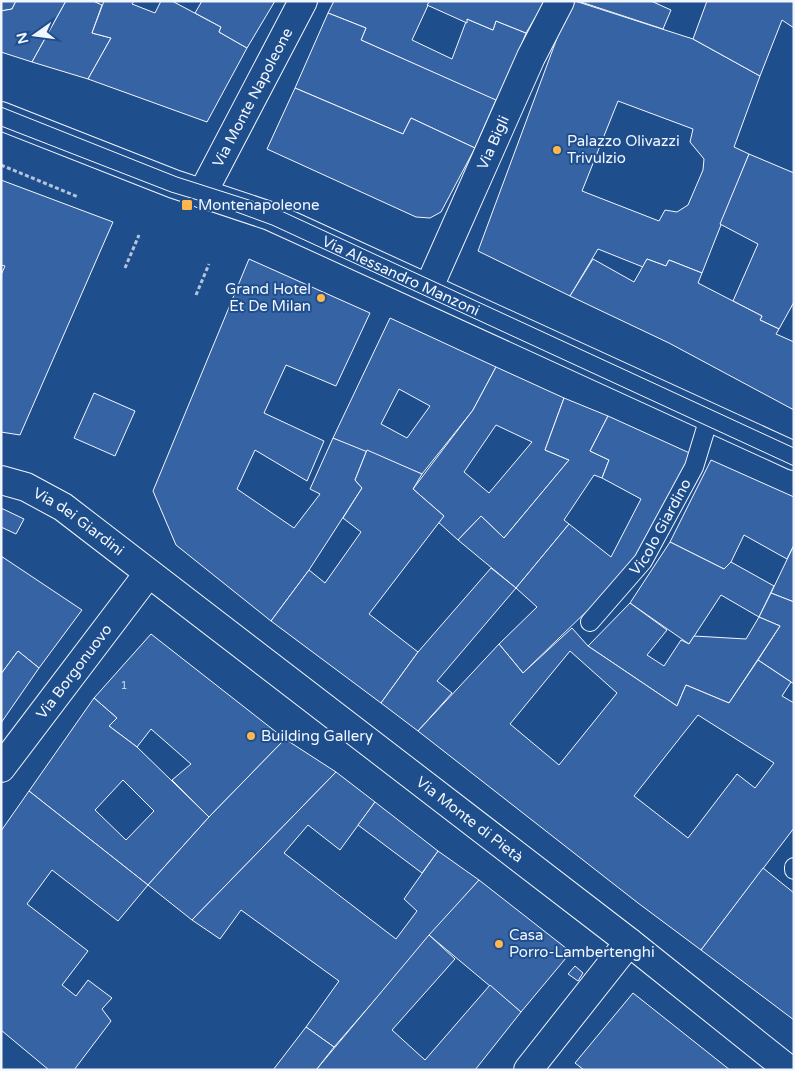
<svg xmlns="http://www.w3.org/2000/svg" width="795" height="1071" viewBox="0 0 795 1071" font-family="'Varela Round',sans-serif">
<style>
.building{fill:#3563a3;stroke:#f2f6ff;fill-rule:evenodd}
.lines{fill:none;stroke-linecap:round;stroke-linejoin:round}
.lane-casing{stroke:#f2f6ff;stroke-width:20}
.street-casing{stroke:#f2f6ff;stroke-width:30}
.path{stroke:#b3c4dc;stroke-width:3;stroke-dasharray:4 2.5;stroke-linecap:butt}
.lane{stroke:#1f4e8c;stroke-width:18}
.street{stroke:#1f4e8c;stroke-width:28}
.tram{stroke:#f2f6ff;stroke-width:1}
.poi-dot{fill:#ffb74d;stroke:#1f4e8c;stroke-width:2}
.labels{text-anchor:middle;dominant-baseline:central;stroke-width:4;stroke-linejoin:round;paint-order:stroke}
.number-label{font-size:12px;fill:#c3d1e8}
.street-label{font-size:15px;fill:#f2f6ff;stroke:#1f4e8c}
.poi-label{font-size:15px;fill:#f2f6ff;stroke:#1f4e8c;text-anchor:start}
</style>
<rect width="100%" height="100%" fill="#1f4e8c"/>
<g class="building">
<polygon points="1,1 16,1 12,9 1,11"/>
<polygon points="16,1 66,1 32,62 1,52 1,11 12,9"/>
<polygon points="66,1 93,1 102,5 92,33 111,38 88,79 32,62"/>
<polygon points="104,1 134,1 132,4 155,13 161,1 172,1 221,27 219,32 247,48 207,122 88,79 111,38 92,33"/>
<polygon points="202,1 275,1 247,48 219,32 221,27 195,13"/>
<polygon points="334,1 430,1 412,40 452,59 467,19 493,30 496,21 526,33 499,102 361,40 366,28 328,13"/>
<polygon points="430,1 545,1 526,33 496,21 493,30 467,19 467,23 427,5"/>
<path d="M575,1L693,39L760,76L734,147L749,154L702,273L669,260L666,266L647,259L643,267L598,249L570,296L478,251L560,30ZM618,101L693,129L690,142L704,159L703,170L688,205L677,212L665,210L659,221L582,191Z"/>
<polygon points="578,1 651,1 671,10 663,29"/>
<polygon points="707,1 794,1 794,28 782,20 760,76 693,39"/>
<polygon points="328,13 366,28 361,40 496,100 475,148 411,118 403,134 295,88"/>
<polygon points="295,88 403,134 411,118 475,148 441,212 430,218 416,217 267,149"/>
<polygon points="749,154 794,173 794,302 779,329 760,320 762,316 733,301 758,244 720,224"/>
<polygon points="1,180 113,222 20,435 1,432 1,275 5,266 1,265"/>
<polygon points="249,259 370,313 336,386 286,365 264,413 324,441 307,481 255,450 237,489 294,528 320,494 310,489 333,438 367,450 355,480 362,488 309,570 271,621 176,545 153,491"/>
<polygon points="593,259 634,282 647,259 666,266 669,260 702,273 698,283 762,316 760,320 779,329 776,334 794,342 794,410 669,343 570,296"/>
<path d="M390,318L496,367L473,410L422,474L333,438ZM399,389L430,406L407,438L381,424Z"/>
<path d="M496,367L564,398L545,450L569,460L504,538L481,516L458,540L438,522L444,516L413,489L473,410ZM496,425L532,442L489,493L464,472Z"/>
<polygon points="94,393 135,411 115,456 74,438"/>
<polygon points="564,398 608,416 590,451 609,460 602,478 594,475 564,520 569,524 516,588 458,540 481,516 504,538 569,460 545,450"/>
<polygon points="608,416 694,455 625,574 523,673 499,644 537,607 516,588 569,524 611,557 641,499 602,478 609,460 590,451"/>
<polygon points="367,450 422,474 413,489 444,516 369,614 418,652 381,703 271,621 309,570 325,583 361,532 343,518 362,488 355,480"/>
<polygon points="711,460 794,497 794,545 787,559 744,535 731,562 724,569 670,542"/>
<polygon points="1,508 24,519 16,534 1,527"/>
<polygon points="670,542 724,569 731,562 774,586 759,617 721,595 689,644 630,603"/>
<polygon points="794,545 794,602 771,593"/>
<polygon points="1,556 82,610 39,668 18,651 1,674"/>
<polygon points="491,568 516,588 437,681 452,693 418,731 381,703 418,652"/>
<polygon points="771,593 794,602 794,684 758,660 780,626 759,617"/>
<polygon points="630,603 667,630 647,655 664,666 681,640 689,644 694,636 746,639 759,617 780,626 729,703 686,685 677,706 588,646"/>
<path d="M572,628L588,646L677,706L686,685L729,703L758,660L791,682L782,696L794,703V828L701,950L638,903L418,731L499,644L523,673ZM570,651L617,693L559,765L510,724ZM698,715L774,763L755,788L737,774L688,838L634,796Z"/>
<polygon points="151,634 285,739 209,817 172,780 191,764 151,729 137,747 109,726 117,718 94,698"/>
<polygon points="18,651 39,668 1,723 1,674"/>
<path d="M94,698L117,718L109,726L137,747L209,817L148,885L29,791ZM123,780L154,811L126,840L95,810Z"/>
<polygon points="285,739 336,772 192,920 148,885 209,817"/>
<polygon points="336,772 375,802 340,850 308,825 284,853 396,939 417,911 404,899 438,851 479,880 334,1047 306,1027 339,981 241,910 220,939 192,920"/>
<polygon points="29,791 148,885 118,921 52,870 27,904 88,951 62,985 76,996 88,980 112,998 102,1009 111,1021 74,1070 49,1070 1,1030 1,831"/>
<polygon points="375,802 438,851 422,873 358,825"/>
<polygon points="763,868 794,893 794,1020 701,950"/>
<polygon points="479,880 571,952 521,1012 429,935"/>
<polygon points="429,935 455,959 392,1030 425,1060 490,985 521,1012 475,1070 316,1070"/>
<polygon points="575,966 583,973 578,981 568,974"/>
<polygon points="633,993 730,1070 584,1070 575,1063"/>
<polygon points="306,1027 334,1047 316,1070 273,1070"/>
</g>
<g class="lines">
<g class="lane-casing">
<g id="lane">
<path id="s1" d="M590,622L643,561L694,467L709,418"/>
<polyline points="794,867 794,870"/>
</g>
</g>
<g class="street-casing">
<g id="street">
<path id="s2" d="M1,116L174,184L270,216L794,456"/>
<path id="s3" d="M202,194L303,1"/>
<path id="s4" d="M429,287L531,57L560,1"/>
<path id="s5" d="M1,480L26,487L63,507L629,942L789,1070"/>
<path id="s6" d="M1,768L148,574"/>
<polyline points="528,1070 629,942"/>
</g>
</g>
<g class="path">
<polyline points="1,165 78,197"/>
<polyline points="125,268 139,235"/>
<polyline points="196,295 209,264"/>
</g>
<use href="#lane" class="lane"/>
<use href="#street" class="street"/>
<g class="tram">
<polyline points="1,107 177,177 277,209 794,448"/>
<polyline points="1,126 171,192 231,210 272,225 794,466"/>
</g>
</g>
<g class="poi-dot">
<circle cx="557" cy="150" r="5"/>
<rect x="181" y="199" width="12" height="12" rx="2.5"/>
<circle cx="321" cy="298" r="5"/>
<circle cx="251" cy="736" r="5"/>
<circle cx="499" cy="944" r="5"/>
</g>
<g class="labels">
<g class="number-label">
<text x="124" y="685">1</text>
</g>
<g class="street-label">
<text stroke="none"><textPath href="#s3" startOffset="109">Via Monte Napoleone</textPath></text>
<text stroke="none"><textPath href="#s4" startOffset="158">Via Bigli</textPath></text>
<text stroke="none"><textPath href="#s2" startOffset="431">Via Alessandro Manzoni</textPath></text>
<text stroke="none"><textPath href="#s5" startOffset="89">Via dei Giardini</textPath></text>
<text stroke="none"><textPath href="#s1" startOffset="119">Vicolo Giardino</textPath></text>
<text stroke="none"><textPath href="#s6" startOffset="121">Via Borgonuovo</textPath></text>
<text stroke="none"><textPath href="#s5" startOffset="581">Via Monte di Pietà</textPath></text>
</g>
<g class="poi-label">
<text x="567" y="141">Palazzo Olivazzi<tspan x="567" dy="17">Trivulzio</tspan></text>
<text x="198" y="205">Montenapoleone</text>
<text x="311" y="289" text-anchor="end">Grand Hotel<tspan x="311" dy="17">Et De Milan</tspan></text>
<text x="261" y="736">Building Gallery</text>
<text x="509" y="935">Casa<tspan x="509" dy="17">Porro-Lambertenghi</tspan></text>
</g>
</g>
<rect width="795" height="1071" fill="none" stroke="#f2f6ff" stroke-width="5"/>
<g transform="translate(35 35) rotate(256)" stroke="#1f4e8c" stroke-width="4" paint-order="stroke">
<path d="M0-4L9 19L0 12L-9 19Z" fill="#f2f6ff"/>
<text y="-8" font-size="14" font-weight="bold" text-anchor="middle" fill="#f2f6ff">N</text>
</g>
</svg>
